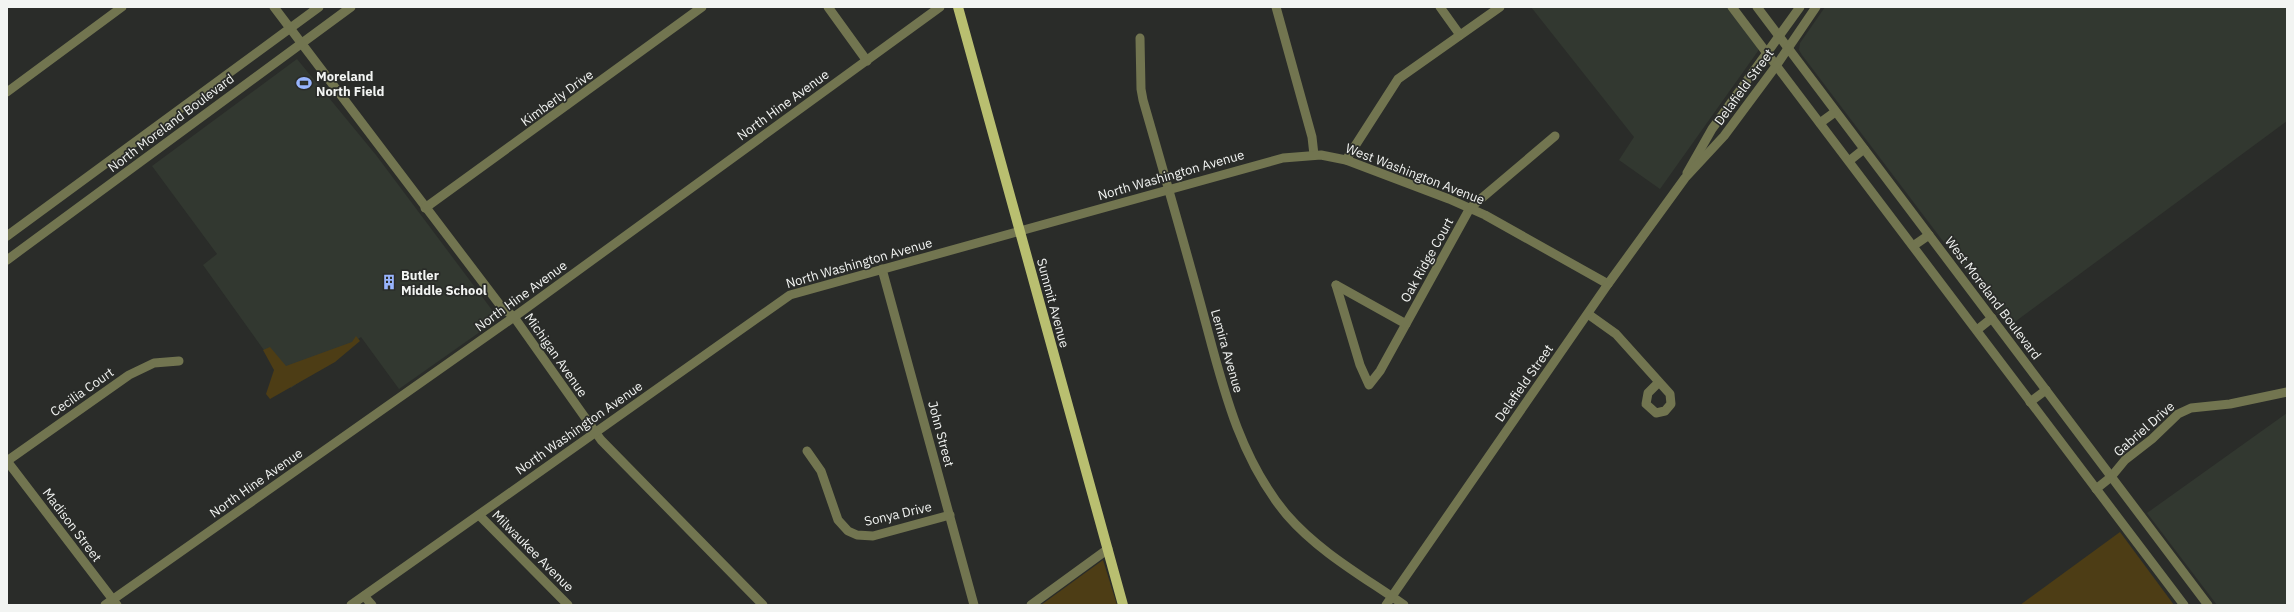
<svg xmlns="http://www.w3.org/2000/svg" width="2294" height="612" viewBox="0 0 2294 612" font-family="'IBM Plex Sans',sans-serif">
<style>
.built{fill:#323830}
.green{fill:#4d3d15}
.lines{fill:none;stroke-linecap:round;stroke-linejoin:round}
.minor{stroke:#727550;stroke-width:9}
.major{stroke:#b9bf70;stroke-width:10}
.labels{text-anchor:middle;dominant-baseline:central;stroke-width:3.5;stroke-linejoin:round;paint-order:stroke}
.poi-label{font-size:13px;font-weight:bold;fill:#f2f4f2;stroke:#2a2c29;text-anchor:start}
.street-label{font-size:13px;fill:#f2f4f2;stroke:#2a2c29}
</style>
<rect width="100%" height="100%" fill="#2a2c29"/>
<g class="built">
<polygon points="1531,7 1728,7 1758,48 1758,51 1660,189 1619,160 1634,137"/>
<polygon points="1825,7 2287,7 2287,121 2008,327 1802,55 1799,50 1800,43"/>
<polygon points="297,59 376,155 495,314 496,319 494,322 399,389 361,337 291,388 203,265 217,254 152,166"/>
<polygon points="2287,413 2287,605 2217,605 2147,513"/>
</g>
<g class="green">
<polygon points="356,336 360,341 335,362 270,399 266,394 274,370 263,350 270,347 286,366 352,342"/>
<polygon points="2120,532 2174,605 2020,605"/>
<polygon points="1103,560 1117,605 1041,605"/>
</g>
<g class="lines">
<g class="minor">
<polyline points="274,7 500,305 514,317 601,440 763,605"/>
<polyline points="828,7 867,61"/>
<polyline points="1276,7 1312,137 1314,155"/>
<polyline points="1440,7 1460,35"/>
<polyline points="1732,7 2184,605"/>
<polyline points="1757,7 2208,605"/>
<path d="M1140,38L1141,89L1143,100C1162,166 1181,232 1199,298C1220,374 1235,453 1287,515C1319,552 1364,577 1404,605"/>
<polyline points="7,92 122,7"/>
<polyline points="1820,123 1835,112"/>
<polyline points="1346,160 1398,79 1500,7"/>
<polyline points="1849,161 1864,149"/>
<polyline points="1687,173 1712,129 1800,7"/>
<polyline points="425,208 702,7"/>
<polyline points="7,236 319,7"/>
<polyline points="1913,246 1929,235"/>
<polyline points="7,260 351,7"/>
<polyline points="882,269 974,605"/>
<polyline points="1336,285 1360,365 1369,385 1380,371 1470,208 1555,136"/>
<polyline points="1336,285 1406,324"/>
<polyline points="1588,314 1616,334 1670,394 1671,404 1665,411 1656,413 1646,404 1648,393 1659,382"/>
<polyline points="1977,330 1992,318"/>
<polyline points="2030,402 2046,390"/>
<polyline points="807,451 821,471 838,520 848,531 857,535 873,536 950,515"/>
<polyline points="7,461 129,375 154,363 179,361"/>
<polyline points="7,461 117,605"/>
<polyline points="2096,489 2111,477 2125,460 2152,439 2178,414 2191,408 2230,404 2287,392"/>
<polyline points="479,515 568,605"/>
<polyline points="364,596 372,605"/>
<polyline points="105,605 514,317 940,7"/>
<polyline points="351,605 790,295 1283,158 1321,155 1346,160 1449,199 1485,215 1608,284"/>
<polyline points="1031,605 1108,549"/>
<polyline points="1386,605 1608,284 1685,178 1724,136 1776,66 1816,7"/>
</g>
<polyline class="major" points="958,7 1123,605"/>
</g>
<defs>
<g id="stadium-bare" transform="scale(1.2)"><path d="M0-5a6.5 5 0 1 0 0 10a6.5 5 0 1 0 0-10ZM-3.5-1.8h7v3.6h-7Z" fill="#98b5fd" stroke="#2a2c29" stroke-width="2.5" paint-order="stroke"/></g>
<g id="building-bare" transform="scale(1.2)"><path d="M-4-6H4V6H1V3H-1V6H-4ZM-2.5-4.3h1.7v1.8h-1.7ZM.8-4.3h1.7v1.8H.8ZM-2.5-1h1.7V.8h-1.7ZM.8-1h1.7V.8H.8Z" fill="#98b5fd" stroke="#2a2c29" stroke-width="2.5" paint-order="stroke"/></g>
</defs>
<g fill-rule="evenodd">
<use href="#stadium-bare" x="304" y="83"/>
<use href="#building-bare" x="389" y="282"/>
</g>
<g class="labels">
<g class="poi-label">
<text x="316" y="76">Moreland<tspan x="316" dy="15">North Field</tspan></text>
<text x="401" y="275">Butler<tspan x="401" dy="15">Middle School</tspan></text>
</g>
<g class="street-label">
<text transform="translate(1744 87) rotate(-54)">Delafield Street</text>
<text transform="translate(557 98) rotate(-36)">Kimberly Drive</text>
<text transform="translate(783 105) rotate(-36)">North Hine Avenue</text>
<text transform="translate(171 123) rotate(-37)">North Moreland Boulevard</text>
<text transform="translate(1415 174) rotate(21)">West Washington Avenue</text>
<text transform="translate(1171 175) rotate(-16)">North Washington Avenue</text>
<text transform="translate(1427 260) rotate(-61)">Oak Ridge Court</text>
<text transform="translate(859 263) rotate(-16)">North Washington Avenue</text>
<text transform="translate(521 296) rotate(-36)">North Hine Avenue</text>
<text transform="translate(1993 298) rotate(53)">West Moreland Boulevard</text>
<text transform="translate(1053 303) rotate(75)">Summit Avenue</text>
<text transform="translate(1227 351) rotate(74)">Lemira Avenue</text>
<text transform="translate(556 355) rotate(55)">Michigan Avenue</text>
<text transform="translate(1524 383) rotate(-55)">Delafield Street</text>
<text transform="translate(82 392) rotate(-35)">Cecilia Court</text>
<text transform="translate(579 428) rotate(-35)">North Washington Avenue</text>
<text transform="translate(2144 429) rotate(-41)">Gabriel Drive</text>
<text transform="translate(941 434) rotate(75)">John Street</text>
<text transform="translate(256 483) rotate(-35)">North Hine Avenue</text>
<text transform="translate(898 514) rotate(-13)">Sonya Drive</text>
<text transform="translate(72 525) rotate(53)">Madison Street</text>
<text transform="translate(533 551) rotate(45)">Milwaukee Avenue</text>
</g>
</g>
<rect width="2294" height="612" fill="none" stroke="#f2f4f2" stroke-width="16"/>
</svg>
